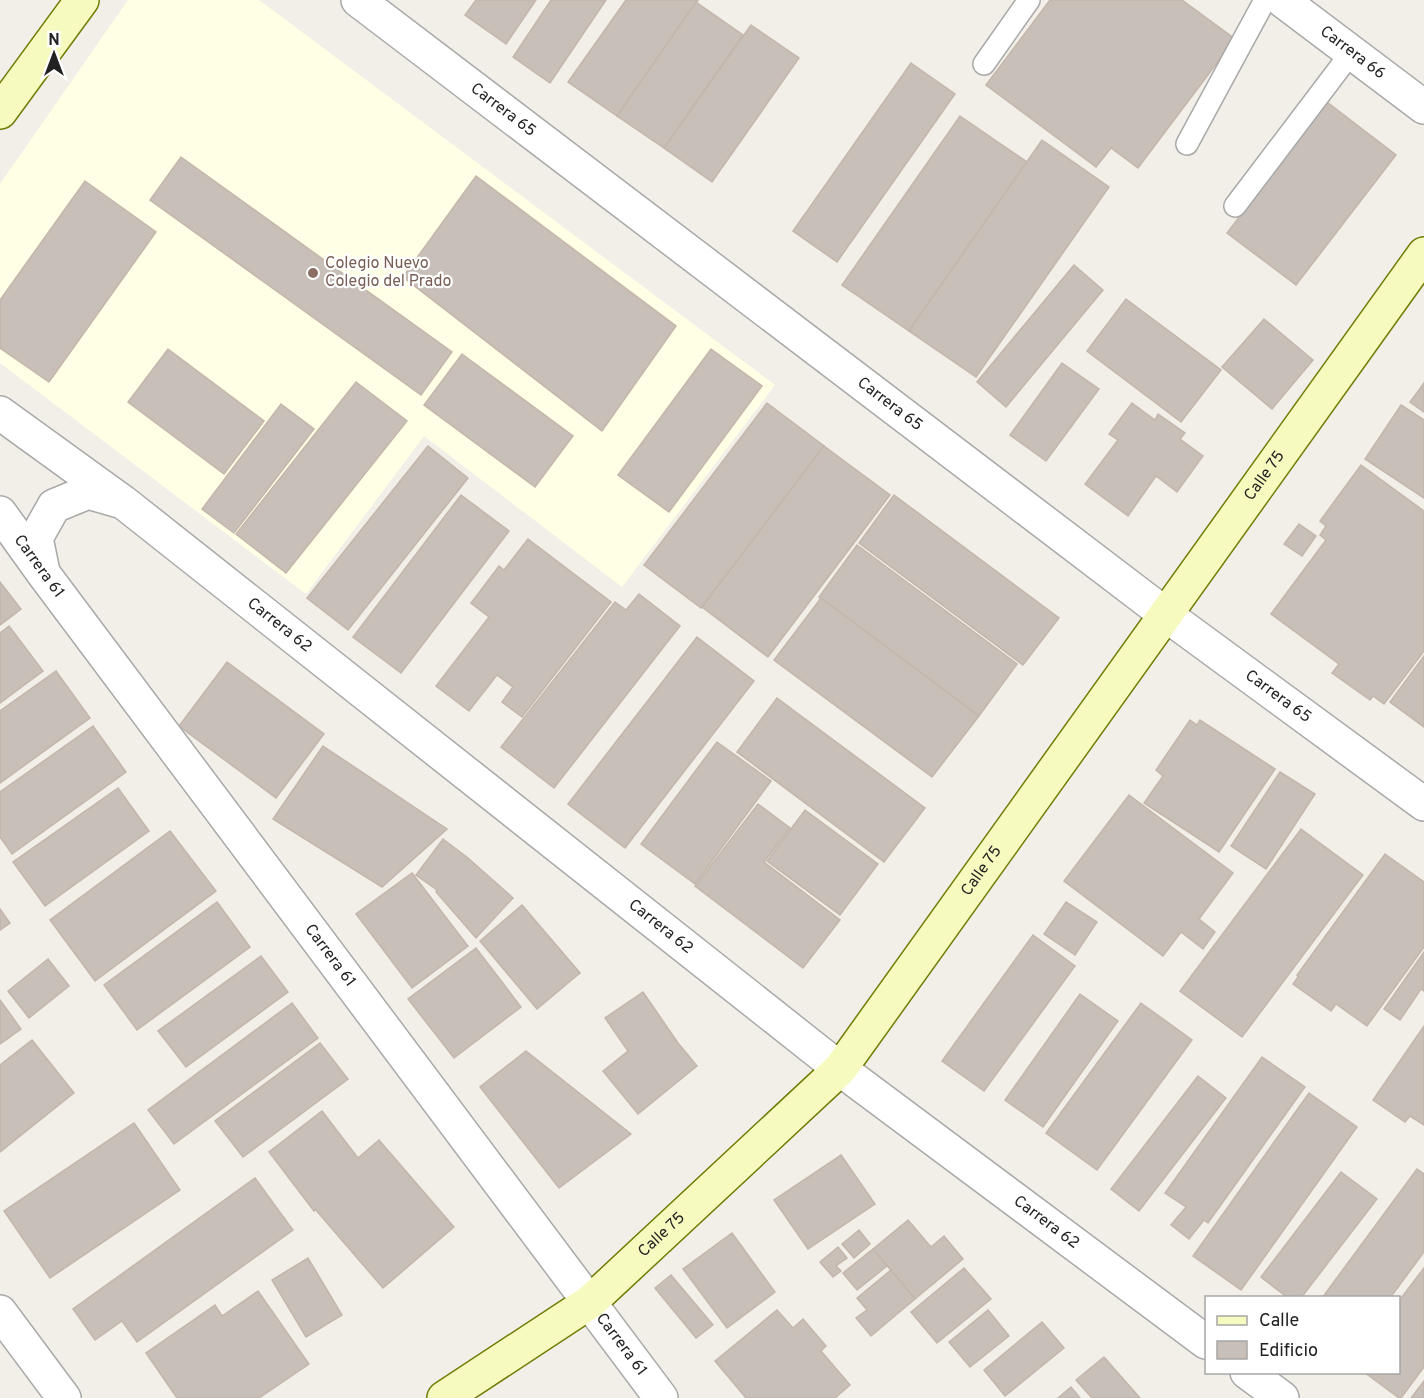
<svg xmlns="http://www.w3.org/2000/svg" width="1424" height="1398" viewBox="0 0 1424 1398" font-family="Overpass,sans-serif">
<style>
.education{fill:#ffffe5}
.building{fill:#c7bfb8;stroke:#c4b6ab;stroke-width:1.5}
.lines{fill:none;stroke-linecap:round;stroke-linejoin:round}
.lane-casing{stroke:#a9a9a9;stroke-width:24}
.street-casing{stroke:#a9a9a9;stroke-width:36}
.secondary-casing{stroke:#707d05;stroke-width:36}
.lane{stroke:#fff;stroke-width:21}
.street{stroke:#fff;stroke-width:33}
.secondary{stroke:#f7fabf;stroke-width:33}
.education-dot{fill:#8d6e63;stroke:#fff;stroke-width:2}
.labels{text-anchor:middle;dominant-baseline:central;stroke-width:4.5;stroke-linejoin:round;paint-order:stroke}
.street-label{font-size:16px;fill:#222;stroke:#fff}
.education-label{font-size:16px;fill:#785e54;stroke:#fff;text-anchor:start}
</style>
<rect width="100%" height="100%" fill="#f2efe9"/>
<polygon class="education" points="128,0 259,0 775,385 622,587 424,436 306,594 0,363 0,184"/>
<g class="building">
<polygon points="476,0 536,0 506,44 465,15"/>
<polygon points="551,0 606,0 550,83 513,57"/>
<polygon points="626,0 698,0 617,116 568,82"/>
<polygon points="1050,0 1182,0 1235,39 1138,168 1111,148 1096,167 986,85"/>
<polygon points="696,2 743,35 664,148 617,116"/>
<polygon points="751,25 799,58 712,182 664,148"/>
<polygon points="911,63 955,94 837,262 793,231"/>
<polygon points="1327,102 1396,155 1296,285 1227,233"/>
<polygon points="960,116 1027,162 909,331 842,285"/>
<polygon points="1042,140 1109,187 976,377 909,331"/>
<polygon points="181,157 452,352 421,395 150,200"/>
<polygon points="476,176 676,326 602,431 403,277"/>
<polygon points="85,181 156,232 49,382 0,348 0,300"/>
<polygon points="1074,265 1103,290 1006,407 977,382"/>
<polygon points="1126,299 1221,370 1181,422 1087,351"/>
<polygon points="1264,319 1313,360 1272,409 1222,367"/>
<polygon points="168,349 264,421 224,474 128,402"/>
<polygon points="711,349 762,386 669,512 618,475"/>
<polygon points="462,354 573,436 535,487 424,405"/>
<polygon points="1062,363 1099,389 1046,461 1010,435"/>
<polygon points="356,382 407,421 286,573 236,534"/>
<polygon points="1424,383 1424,412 1410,402"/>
<polygon points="767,403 824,446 701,608 644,565"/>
<polygon points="1132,403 1155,420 1158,414 1185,433 1180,439 1203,456 1177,492 1156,476 1128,516 1085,484 1118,440 1109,434"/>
<polygon points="281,404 314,429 234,533 202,509"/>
<polygon points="1401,405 1424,420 1424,498 1365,459"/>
<polygon points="428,446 468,478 348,630 307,598"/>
<polygon points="824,446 890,495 768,657 702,607"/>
<polygon points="1361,465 1424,511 1424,651 1384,704 1373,696 1370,700 1332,673 1339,664 1271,614 1326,540 1320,535 1326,526 1320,521"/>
<polygon points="461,495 509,531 401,673 353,637"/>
<polygon points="894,495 1059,618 1023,665 859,543"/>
<polygon points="1299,524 1316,536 1302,556 1284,544"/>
<polygon points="528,539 611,602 522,717 502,702 513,687 497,675 469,711 436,686 489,617 471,603 499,566 504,570"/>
<polygon points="857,545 1017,664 979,716 819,597"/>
<polygon points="0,582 21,609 0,625"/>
<polygon points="639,594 680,626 554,788 501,747 615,602 626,610"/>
<polygon points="821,598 979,716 932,777 774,660"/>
<polygon points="9,626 43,671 0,703 0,633"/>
<polygon points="697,637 754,681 625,848 568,804"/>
<polygon points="1424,656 1424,727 1390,702"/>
<polygon points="227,662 324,734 276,798 179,726"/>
<polygon points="56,671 90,718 0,783 0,711"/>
<polygon points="777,698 925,808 884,862 737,752"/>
<polygon points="1190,720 1197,725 1200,720 1275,769 1219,852 1144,803 1163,776 1156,770"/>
<polygon points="93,726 126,772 12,854 0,837 0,792"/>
<polygon points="717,742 771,781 695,884 641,844"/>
<polygon points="323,746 447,829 382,887 273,819"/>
<polygon points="1280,772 1315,794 1266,869 1231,846"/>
<polygon points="118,788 149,831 45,906 13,862"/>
<polygon points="1129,795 1233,873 1199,919 1215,932 1203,949 1181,932 1163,956 1064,881"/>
<polygon points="758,804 790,828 764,862 840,920 803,968 695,886"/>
<polygon points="805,810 878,864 840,915 767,861"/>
<polygon points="1301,829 1363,875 1242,1037 1180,991"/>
<polygon points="170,831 216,891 95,981 50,920"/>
<polygon points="443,839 468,858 513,898 476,938 436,892 437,890 416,875"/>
<polygon points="1385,854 1424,882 1424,947 1367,1026 1336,1004 1331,1011 1293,984 1298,977 1297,975"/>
<polygon points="412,873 468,946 412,988 356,914"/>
<polygon points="217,902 250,947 137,1030 104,985"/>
<polygon points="1066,902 1097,922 1075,955 1044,934"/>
<polygon points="522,905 580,973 537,1009 480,941"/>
<polygon points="0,909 10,923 0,930"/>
<polygon points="1033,935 1075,966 984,1091 942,1061"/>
<polygon points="476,948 521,1007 454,1058 408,999"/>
<polygon points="1424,952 1424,991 1421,989 1400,1020 1384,1009"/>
<polygon points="261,956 288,992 186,1067 158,1031"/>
<polygon points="48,959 69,986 29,1018 8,991"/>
<polygon points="643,992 678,1043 697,1066 638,1114 603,1071 628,1051 605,1018"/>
<polygon points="1080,994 1118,1021 1043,1127 1005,1100"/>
<polygon points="0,1000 21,1029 0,1044"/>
<polygon points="292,1003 318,1038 174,1144 148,1110"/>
<polygon points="1141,1003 1192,1040 1097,1170 1046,1133"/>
<polygon points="1424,1026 1424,1125 1410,1116 1405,1122 1373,1100"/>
<polygon points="32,1040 74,1093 0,1152 0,1065"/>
<polygon points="320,1043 348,1079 243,1157 215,1121"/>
<polygon points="526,1051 631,1134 559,1188 480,1087"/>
<polygon points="1262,1057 1305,1087 1208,1223 1204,1220 1189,1239 1171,1225 1186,1207 1165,1193"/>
<polygon points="1198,1076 1226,1098 1139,1211 1111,1189"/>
<polygon points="1309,1093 1357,1127 1241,1290 1193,1256"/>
<polygon points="322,1111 358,1158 379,1140 454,1227 383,1288 315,1209 314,1211 269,1152"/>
<polygon points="134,1123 180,1190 50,1278 4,1211"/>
<polygon points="841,1155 875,1204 808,1249 774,1200"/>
<polygon points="1417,1169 1424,1174 1424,1252 1390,1298 1322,1298"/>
<polygon points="1341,1172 1377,1199 1301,1298 1288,1298 1261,1277"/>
<polygon points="255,1178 293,1230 137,1342 122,1321 95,1340 73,1309"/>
<polygon points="908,1220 931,1247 944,1236 963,1259 915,1299 873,1249"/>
<polygon points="859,1230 870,1244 854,1258 842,1244"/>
<polygon points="732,1233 775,1292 727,1328 683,1269"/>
<polygon points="838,1247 847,1258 836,1266 841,1271 833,1277 820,1262"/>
<polygon points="873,1249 887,1266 857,1290 843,1273"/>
<polygon points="308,1258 342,1315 306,1337 272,1280"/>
<polygon points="964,1268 991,1299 937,1343 911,1312"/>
<polygon points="1424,1268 1424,1367 1401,1398 1399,1398 1364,1372 1398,1372 1398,1302"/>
<polygon points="891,1270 915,1299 871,1336 856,1318 867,1310 857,1298"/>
<polygon points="671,1275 713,1325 696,1338 655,1288"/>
<polygon points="258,1291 309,1364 259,1398 177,1398 146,1353 215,1305 222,1316"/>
<polygon points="777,1310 793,1328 803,1319 826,1346 821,1351 850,1385 835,1398 746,1398 715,1361"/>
<polygon points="988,1310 1009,1336 970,1367 949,1342"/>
<polygon points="1042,1322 1064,1348 1005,1396 984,1370"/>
<polygon points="1104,1357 1140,1398 1092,1398 1076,1380"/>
<polygon points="1424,1381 1424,1398 1411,1398"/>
<polygon points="1071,1387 1080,1398 1058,1398"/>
</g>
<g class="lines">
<g class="lane-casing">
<g id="lane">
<polyline points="984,64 1029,0"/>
<polyline points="1187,144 1265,0"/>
<polyline points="1235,206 1351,53"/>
</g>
</g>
<g class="street-casing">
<g id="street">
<path id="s1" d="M358,0L1165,614L1424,804"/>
<path id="s2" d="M1282,0L1424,107"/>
<path id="s3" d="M0,413L123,502L840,1069L1206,1342"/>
<path id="s4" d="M0,513L43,573L661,1398"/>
<polyline points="43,572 36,538 54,506 88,492 119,501"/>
<polyline points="0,1312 64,1398"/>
<polyline points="1247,1372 1282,1398"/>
</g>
</g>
<g class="secondary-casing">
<g id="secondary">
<polyline points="0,112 82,0"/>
<path id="s5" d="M444,1398L590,1302L840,1069L1424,254"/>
</g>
</g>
<use href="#lane" class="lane"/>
<use href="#street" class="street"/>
<use href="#secondary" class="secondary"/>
</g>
<circle class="education-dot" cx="313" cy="273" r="6"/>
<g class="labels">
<g class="street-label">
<text stroke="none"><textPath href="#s2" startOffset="88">Carrera 66</textPath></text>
<text stroke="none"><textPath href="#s1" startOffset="182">Carrera 65</textPath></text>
<text stroke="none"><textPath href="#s1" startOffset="668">Carrera 65</textPath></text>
<text stroke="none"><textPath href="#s5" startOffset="1246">Calle 75</textPath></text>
<text stroke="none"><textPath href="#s4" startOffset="66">Carrera 61</textPath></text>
<text stroke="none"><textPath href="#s3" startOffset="351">Carrera 62</textPath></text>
<text stroke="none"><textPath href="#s1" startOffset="1154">Carrera 65</textPath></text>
<text stroke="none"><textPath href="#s5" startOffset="760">Calle 75</textPath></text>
<text stroke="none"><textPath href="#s3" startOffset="837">Carrera 62</textPath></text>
<text stroke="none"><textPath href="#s4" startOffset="552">Carrera 61</textPath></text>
<text stroke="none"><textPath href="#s3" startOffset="1323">Carrera 62</textPath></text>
<text stroke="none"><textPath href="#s5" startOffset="273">Calle 75</textPath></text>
<text stroke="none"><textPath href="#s4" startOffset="1038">Carrera 61</textPath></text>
</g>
<g class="education-label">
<text x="325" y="264">Colegio Nuevo<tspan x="325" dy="18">Colegio del Prado</tspan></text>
</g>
</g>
<rect x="1205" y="1296" width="195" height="78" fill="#ffffff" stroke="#a7a7a7" stroke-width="1.5"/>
<rect x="1217" y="1316" width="30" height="9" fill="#f7fabf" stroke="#a7a7a7" stroke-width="1.5"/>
<text x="1259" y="1326" font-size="18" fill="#222222">Calle</text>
<rect x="1217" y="1341" width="30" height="18" fill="#c7bfb8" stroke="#a7a7a7" stroke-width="1.5"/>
<text x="1259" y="1356" font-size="18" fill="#222222">Edificio</text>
<g transform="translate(54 54)" stroke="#ffffff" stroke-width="4.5" paint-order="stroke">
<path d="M0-4.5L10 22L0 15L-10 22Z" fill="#222222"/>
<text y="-9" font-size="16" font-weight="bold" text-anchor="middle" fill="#222222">N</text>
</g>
</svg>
